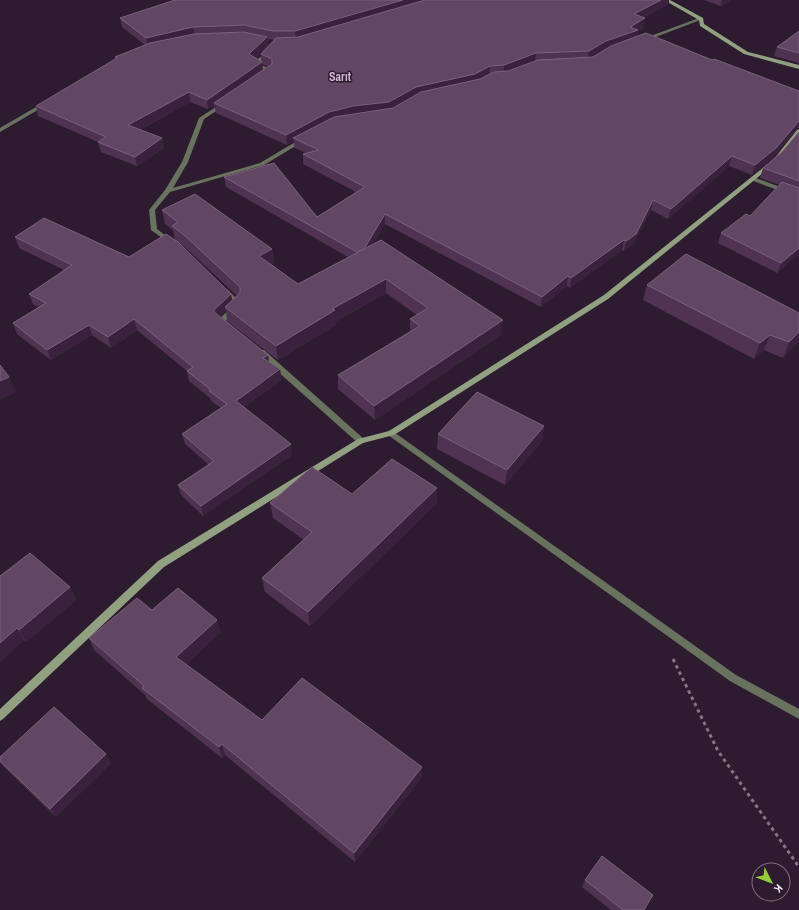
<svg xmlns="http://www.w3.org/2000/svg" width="799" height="910" viewBox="0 0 799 910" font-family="'Archivo Narrow',sans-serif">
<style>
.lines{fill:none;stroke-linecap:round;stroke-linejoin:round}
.path{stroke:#847485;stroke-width:3;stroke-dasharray:3.5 3.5;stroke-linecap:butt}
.street{fill:#69725f;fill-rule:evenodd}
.secondary{fill:#91a080;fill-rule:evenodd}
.wall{fill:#503353;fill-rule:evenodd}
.shaded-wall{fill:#3a213d}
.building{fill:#624765;stroke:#7a617c}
.labels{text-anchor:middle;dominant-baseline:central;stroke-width:3;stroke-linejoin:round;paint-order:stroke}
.far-quarter-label{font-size:12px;font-weight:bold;fill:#cfb8d1;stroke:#2d1c2f}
</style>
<rect width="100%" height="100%" fill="#2d1c2f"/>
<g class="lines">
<polyline class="path" points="673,659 718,751 799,867"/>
<g class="street">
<polygon points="699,18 703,19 645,41 640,40"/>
<polygon points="269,50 271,51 271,53 259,64 272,70 272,72 267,76 264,74 267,71 252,64"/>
<polygon points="43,103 48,104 0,132 0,128"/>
<polygon points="222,103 227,104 204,119 188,162 173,188 260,163 302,138 307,139 264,165 170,192 155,210 157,229 174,242 171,244 169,243 151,230 149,210 165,190 182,162 199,118"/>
<polygon points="753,177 799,194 799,198 751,180 751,178"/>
<polygon points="223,289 227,289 242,304 226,321 231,325 227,327 217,321 235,304 223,293 222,291"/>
<polygon points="258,350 264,350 364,439 365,441 364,443 358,443 258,354 257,352"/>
<polygon points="391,430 736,675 799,709 799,719 730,681 388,435 387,433 388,431"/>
</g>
<g class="secondary">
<polygon points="664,0 670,0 703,18 704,24 748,52 799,65 799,69 744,54 700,26 699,20"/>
<polygon points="799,129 799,135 778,161 608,299 394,435 363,443 164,567 3,719 0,721 0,709 158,561 358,439 389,431 604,295 774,159 797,130"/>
</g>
</g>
<g class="wall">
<polygon points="704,0 731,0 721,6"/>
<path d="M669,4L643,18V28L638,31L637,37L712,60L799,91V128H798L773,158L752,175L729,166L668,219L651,210L634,243L624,251L622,250L570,288L567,286L541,307L385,224L373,244L501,335L375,420L338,389V375L410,331V319L417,315L386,293L335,322L336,325L278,360L227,321L226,311L220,316L268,355L269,362L282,380L244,407L292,455L203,516L181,495L178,485L209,465L185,444L182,434L221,408L211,401L210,398L189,381L187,371L137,330L111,348L92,335L51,360L17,334L13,323L39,307L33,304L29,294L64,270L19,248L15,237L129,257L175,240L173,230L165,224L162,210L272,249L274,263L271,264L298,284L348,257L226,187L224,177L317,217L356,192L303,164V154L306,153L294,148V141L287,145L216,113L214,105L208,109L190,102L140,130L162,138L164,148L137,166L101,152L98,142L38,116L36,106L116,59L115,57L145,45L122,27L120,18ZM268,39L274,40L268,46ZM268,47L261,54V62L256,58ZM262,64L266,66H268L263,70ZM179,243L186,248L237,296L232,300Z"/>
<polygon points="799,31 799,63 774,56 777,47"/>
<polygon points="799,132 799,254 777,273 718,243 721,233 750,216 780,185 760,178 763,168 782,152"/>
<polygon points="647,285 799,341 783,358 764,350 754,359 643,300"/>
<polygon points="544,426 542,441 505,485 437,449 438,434"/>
<polygon points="437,488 437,503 310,626 265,592 262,578 304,540 273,518 270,503 352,494"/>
<polygon points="0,576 70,587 76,600 26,642 24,640 0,662"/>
<polygon points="152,610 221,632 186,664 262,720 422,767 422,777 355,862 225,755 222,758 147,699 145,695 94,650 89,638"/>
<polygon points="0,757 111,763 56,817 4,767 0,762"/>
<polygon points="585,880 644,910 611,910 582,887"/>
</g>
<g class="shaded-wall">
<polygon points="403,0 431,0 296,40 295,31"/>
<polygon points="661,0 669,0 669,4 633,23 634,14"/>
<polygon points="722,0 731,0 721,6"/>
<polygon points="645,18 643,28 638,31 636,39 588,61 589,51"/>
<polygon points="193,27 195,36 148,47 146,38"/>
<polygon points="267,37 268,46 251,64 249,54"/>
<polygon points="536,53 535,63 504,75 504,65"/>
<polygon points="262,62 263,71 214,103 214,105 208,109 207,100"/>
<polygon points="490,66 489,76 390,112 293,138 294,141 287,145 286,135 329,112"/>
<polygon points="189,92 190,102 130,135 128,125"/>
<polygon points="799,121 798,128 773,158 752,175 755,165"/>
<polygon points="162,138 164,148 137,166 135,157"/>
<polygon points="732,156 729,166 668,219 671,209"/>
<polygon points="653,200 651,210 634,243 624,251 626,241"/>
<polygon points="385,214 385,224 361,264 360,254"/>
<polygon points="624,240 622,250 570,288 571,278"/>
<polygon points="799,248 799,254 777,273 781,263"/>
<polygon points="272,249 274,263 261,270 259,256"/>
<polygon points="568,276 567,286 541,307 542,297"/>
<polygon points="386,279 386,293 335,322 336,325 278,360 276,346 332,309"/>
<polygon points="231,294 233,304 225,307 226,311 216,320 214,310"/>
<polygon points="134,319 137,330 111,348 108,337"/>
<polygon points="503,320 501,335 375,420 374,406"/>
<polygon points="89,325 92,335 51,360 47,350"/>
<polygon points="799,332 799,341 783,358 789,342"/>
<polygon points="770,335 764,350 754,359 760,343"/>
<polygon points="268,355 269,366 263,358"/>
<polygon points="280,369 282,380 238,412 236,401"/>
<polygon points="9,377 16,392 0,400 0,381"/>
<polygon points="544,426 542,441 505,485 507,470"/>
<polygon points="291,444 292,455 203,516 201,506"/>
<polygon points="437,488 437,503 310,626 308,612"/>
<polygon points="70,587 76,600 26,642 19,630"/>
<polygon points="217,620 221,632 180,669 176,657"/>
<polygon points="17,628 24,640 0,662 0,643"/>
<polygon points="222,744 225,755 222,758 219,747"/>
<polygon points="106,754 111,763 56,817 50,809"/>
<polygon points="422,767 422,777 355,862 354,853"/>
</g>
<g class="building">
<polygon points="175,0 403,0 295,31 273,31 244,25 193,27 146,38 120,18"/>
<polygon points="425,0 661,0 634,14 645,18 630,27 638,30 606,41 589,51 536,53 504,65 490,66 475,74 416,87 389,102 353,106 329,112 286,135 214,103 272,64 272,59 261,54 276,38 298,37"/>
<polygon points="799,31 799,53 777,47"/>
<polygon points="244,32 267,37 249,54 262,62 207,100 189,92 128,125 162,138 135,157 98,142 106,137 36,106 117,58 115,57 150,43 194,34"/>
<polygon points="646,33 712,60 714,59 799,91 799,121 776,148 755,165 732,156 671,209 653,200 636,234 626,241 624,240 571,278 568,276 542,297 385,214 364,249 357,252 224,177 274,163 317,217 365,187 303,154 319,150 293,138 334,117 393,108 421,92 480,79 494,72 508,71 538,60 593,57 611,46"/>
<polygon points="799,132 799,181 763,168 782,152"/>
<polygon points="782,182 799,188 799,248 781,263 721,233 746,214 750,216"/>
<polygon points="195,194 272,249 259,256 298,284 381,240 503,320 374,406 338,375 420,326 410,319 428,308 386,279 332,309 335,310 276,346 225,307 240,293 240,287 183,234 172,226 178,222 162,210"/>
<polygon points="44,218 129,257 166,234 178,242 231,294 214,310 214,312 268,355 263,358 280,369 236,401 291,444 201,506 178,485 214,461 182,434 227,404 209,391 211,390 187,371 193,367 134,319 108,337 89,325 47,350 13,323 46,303 29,294 72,265 15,237"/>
<polygon points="686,254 799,313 799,332 789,342 770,335 760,343 647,285"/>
<polygon points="0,365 9,377 0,381"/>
<polygon points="477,392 544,426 507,470 438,434"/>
<polygon points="392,459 437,488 308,612 262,578 312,532 270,503 312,467 352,494"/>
<polygon points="30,553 70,587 19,630 17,628 0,643 0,576"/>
<polygon points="178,588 217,620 176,657 262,720 302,678 422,767 354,853 222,744 219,747 142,688 144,686 89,638 137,598 152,610"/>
<polygon points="54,707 106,754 50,809 0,761 0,757"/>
<polygon points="602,856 653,895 644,910 623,910 585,880"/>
</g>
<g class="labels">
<g class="far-quarter-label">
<text x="340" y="77">Sarıt</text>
</g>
</g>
<g transform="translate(771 882) rotate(132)"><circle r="19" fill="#2d1c2f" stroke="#7f7081"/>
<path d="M0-3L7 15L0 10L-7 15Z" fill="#95cc3a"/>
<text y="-6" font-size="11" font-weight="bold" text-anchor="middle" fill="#faedfb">K</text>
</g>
</svg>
